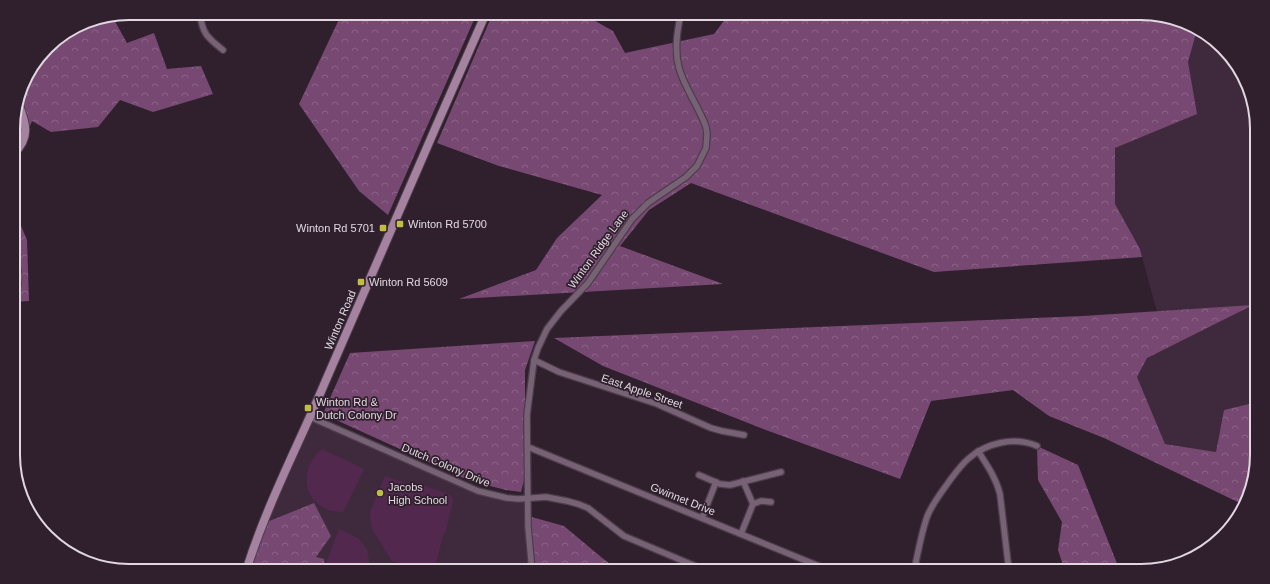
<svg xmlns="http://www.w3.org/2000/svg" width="1270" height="584" viewBox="0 0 1270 584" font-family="Arial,sans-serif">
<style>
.built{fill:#3f2a3d}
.green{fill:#52284f}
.forest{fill:url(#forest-crowns)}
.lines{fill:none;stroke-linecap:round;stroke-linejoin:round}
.street-casing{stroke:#4c3d4a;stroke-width:8}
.secondary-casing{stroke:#4c3d4a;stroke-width:10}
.street{stroke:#776174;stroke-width:5.5}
.secondary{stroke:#a482a0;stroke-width:8}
.poi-dot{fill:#bfbe41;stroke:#30202e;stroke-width:1.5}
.labels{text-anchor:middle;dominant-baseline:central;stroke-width:3.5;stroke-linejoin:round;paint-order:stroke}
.poi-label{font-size:11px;fill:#e1d7df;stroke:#30202e;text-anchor:start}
.street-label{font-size:11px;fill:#e1d7df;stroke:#30202e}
.rim{fill:none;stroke:#e1d7df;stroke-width:2}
</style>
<defs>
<pattern id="forest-crowns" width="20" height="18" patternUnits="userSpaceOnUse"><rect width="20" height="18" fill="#774972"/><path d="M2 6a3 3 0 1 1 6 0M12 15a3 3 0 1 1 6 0" fill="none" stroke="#8a6286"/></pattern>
</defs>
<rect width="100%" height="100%" fill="#30202e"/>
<g class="built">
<polygon points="1197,30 1233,58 1256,114 1257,402 1224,410 1216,452 1165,444 1137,377 1162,330 1140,249 1115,204 1115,148 1196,114 1188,62"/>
<polygon points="310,417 493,495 528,498 532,571 246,571"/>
</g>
<g class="green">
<path d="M322,449L364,469L343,512C306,512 294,473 322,449Z"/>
<polygon points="385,476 418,487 425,486 451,495 453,501 446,530 443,536 434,571 429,571 392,561 372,529 370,512"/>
<polygon points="339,529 359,539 367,550 371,571 323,571"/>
</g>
<g class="forest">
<polygon points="342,13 477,13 388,215 359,191 299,104"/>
<polygon points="493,13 581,13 613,31 625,53 714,34 730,13 1141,13 1186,22 1197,30 1188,62 1197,114 1115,148 1115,204 1140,249 1142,257 934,272 691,183 649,210 620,246 723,284 459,299 536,270 557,238 602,195 499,166 437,143"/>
<polygon points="112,16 127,43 154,33 167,69 201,66 213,94 153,112 120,100 98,127 51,132 32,121 13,167 13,121 25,77 52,42 85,22"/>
<polygon points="13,207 27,240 29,301 14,302"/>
<polygon points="1253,305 1147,358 1137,377 1165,444 1216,452 1224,410 1257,402 1257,455 1248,500 1244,505 1104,438 1049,416 1013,390 931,401 900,479 766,430 603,366 554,338 1083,316"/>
<polygon points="535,341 525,370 525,476 521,492 506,490 470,481 323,414 350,353"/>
<polygon points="1037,446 1078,465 1120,571 1065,571 1058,550 1062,522 1038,480"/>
<polygon points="314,503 331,536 316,557 324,559 325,571 246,571 262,524"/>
<polygon points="528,516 564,526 601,557 619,571 532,571"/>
</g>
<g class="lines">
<g class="street-casing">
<g id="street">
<path d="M200,13C202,34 208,38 223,50"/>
<polyline points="534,360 559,372 657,404 711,428 722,431 744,435"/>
<polyline points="310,417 478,491 507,498 518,499 546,497 567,501 578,504 588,508 624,536 707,571"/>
<polyline points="528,447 831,571"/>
<path d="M978,451C987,465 996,478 1000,494L1009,571"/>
<polyline points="699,475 720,484 730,485 781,472"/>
<polyline points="743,481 753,504"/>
<polyline points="702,518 716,482"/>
<polyline points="741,534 753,504 761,501 771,502"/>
<path d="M532,571L528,527L527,415L534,360L538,348L547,329L561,311L588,283L632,219L648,203L686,177L697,166L706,148L707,134L706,127C699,107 685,89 679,68C674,50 677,31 681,13"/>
<path d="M914,571C918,553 921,534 927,517C932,504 940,494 948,483C954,475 960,466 968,459C986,443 1014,436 1037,446"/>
</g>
</g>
<g class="secondary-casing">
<g id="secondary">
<path d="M13,154C31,138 26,123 18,103"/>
<path d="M14,259C19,273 18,283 14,297"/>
<path d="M246,571C267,504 299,444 326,380C379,257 432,135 486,13"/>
</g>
</g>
<use href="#street" class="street"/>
<use href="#secondary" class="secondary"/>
</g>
<g class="poi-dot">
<rect x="396" y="220" width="8" height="8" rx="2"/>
<rect x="379" y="224" width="8" height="8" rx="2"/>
<rect x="357" y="278" width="8" height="8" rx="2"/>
<rect x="304" y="404" width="8" height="8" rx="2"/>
<circle cx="380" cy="493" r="4"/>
</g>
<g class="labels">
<g class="poi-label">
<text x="408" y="224">Winton Rd 5700</text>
<text x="375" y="228" text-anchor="end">Winton Rd 5701</text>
<text x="369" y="282">Winton Rd 5609</text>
<text x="316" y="402">Winton Rd &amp;<tspan x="316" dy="13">Dutch Colony Dr</tspan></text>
<text x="388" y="487">Jacobs<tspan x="388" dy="13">High School</tspan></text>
</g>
<g class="street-label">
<text transform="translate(598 249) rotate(-54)">Winton Ridge Lane</text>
<text transform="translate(340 320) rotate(-67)">Winton Road</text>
<text transform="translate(642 391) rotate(19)">East Apple Street</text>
<text transform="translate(446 465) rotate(23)">Dutch Colony Drive</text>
<text transform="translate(683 499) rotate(22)">Gwinnet Drive</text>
</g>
</g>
<path d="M0 0H1270V584H0ZM129 20H1141A109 109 0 0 1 1250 129V455A109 109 0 0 1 1141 564H129A109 109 0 0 1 20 455V129A109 109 0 0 1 129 20Z" fill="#30202e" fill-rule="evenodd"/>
<path class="rim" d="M129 20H1141A109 109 0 0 1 1250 129V455A109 109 0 0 1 1141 564H129A109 109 0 0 1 20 455V129A109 109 0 0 1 129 20Z"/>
</svg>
